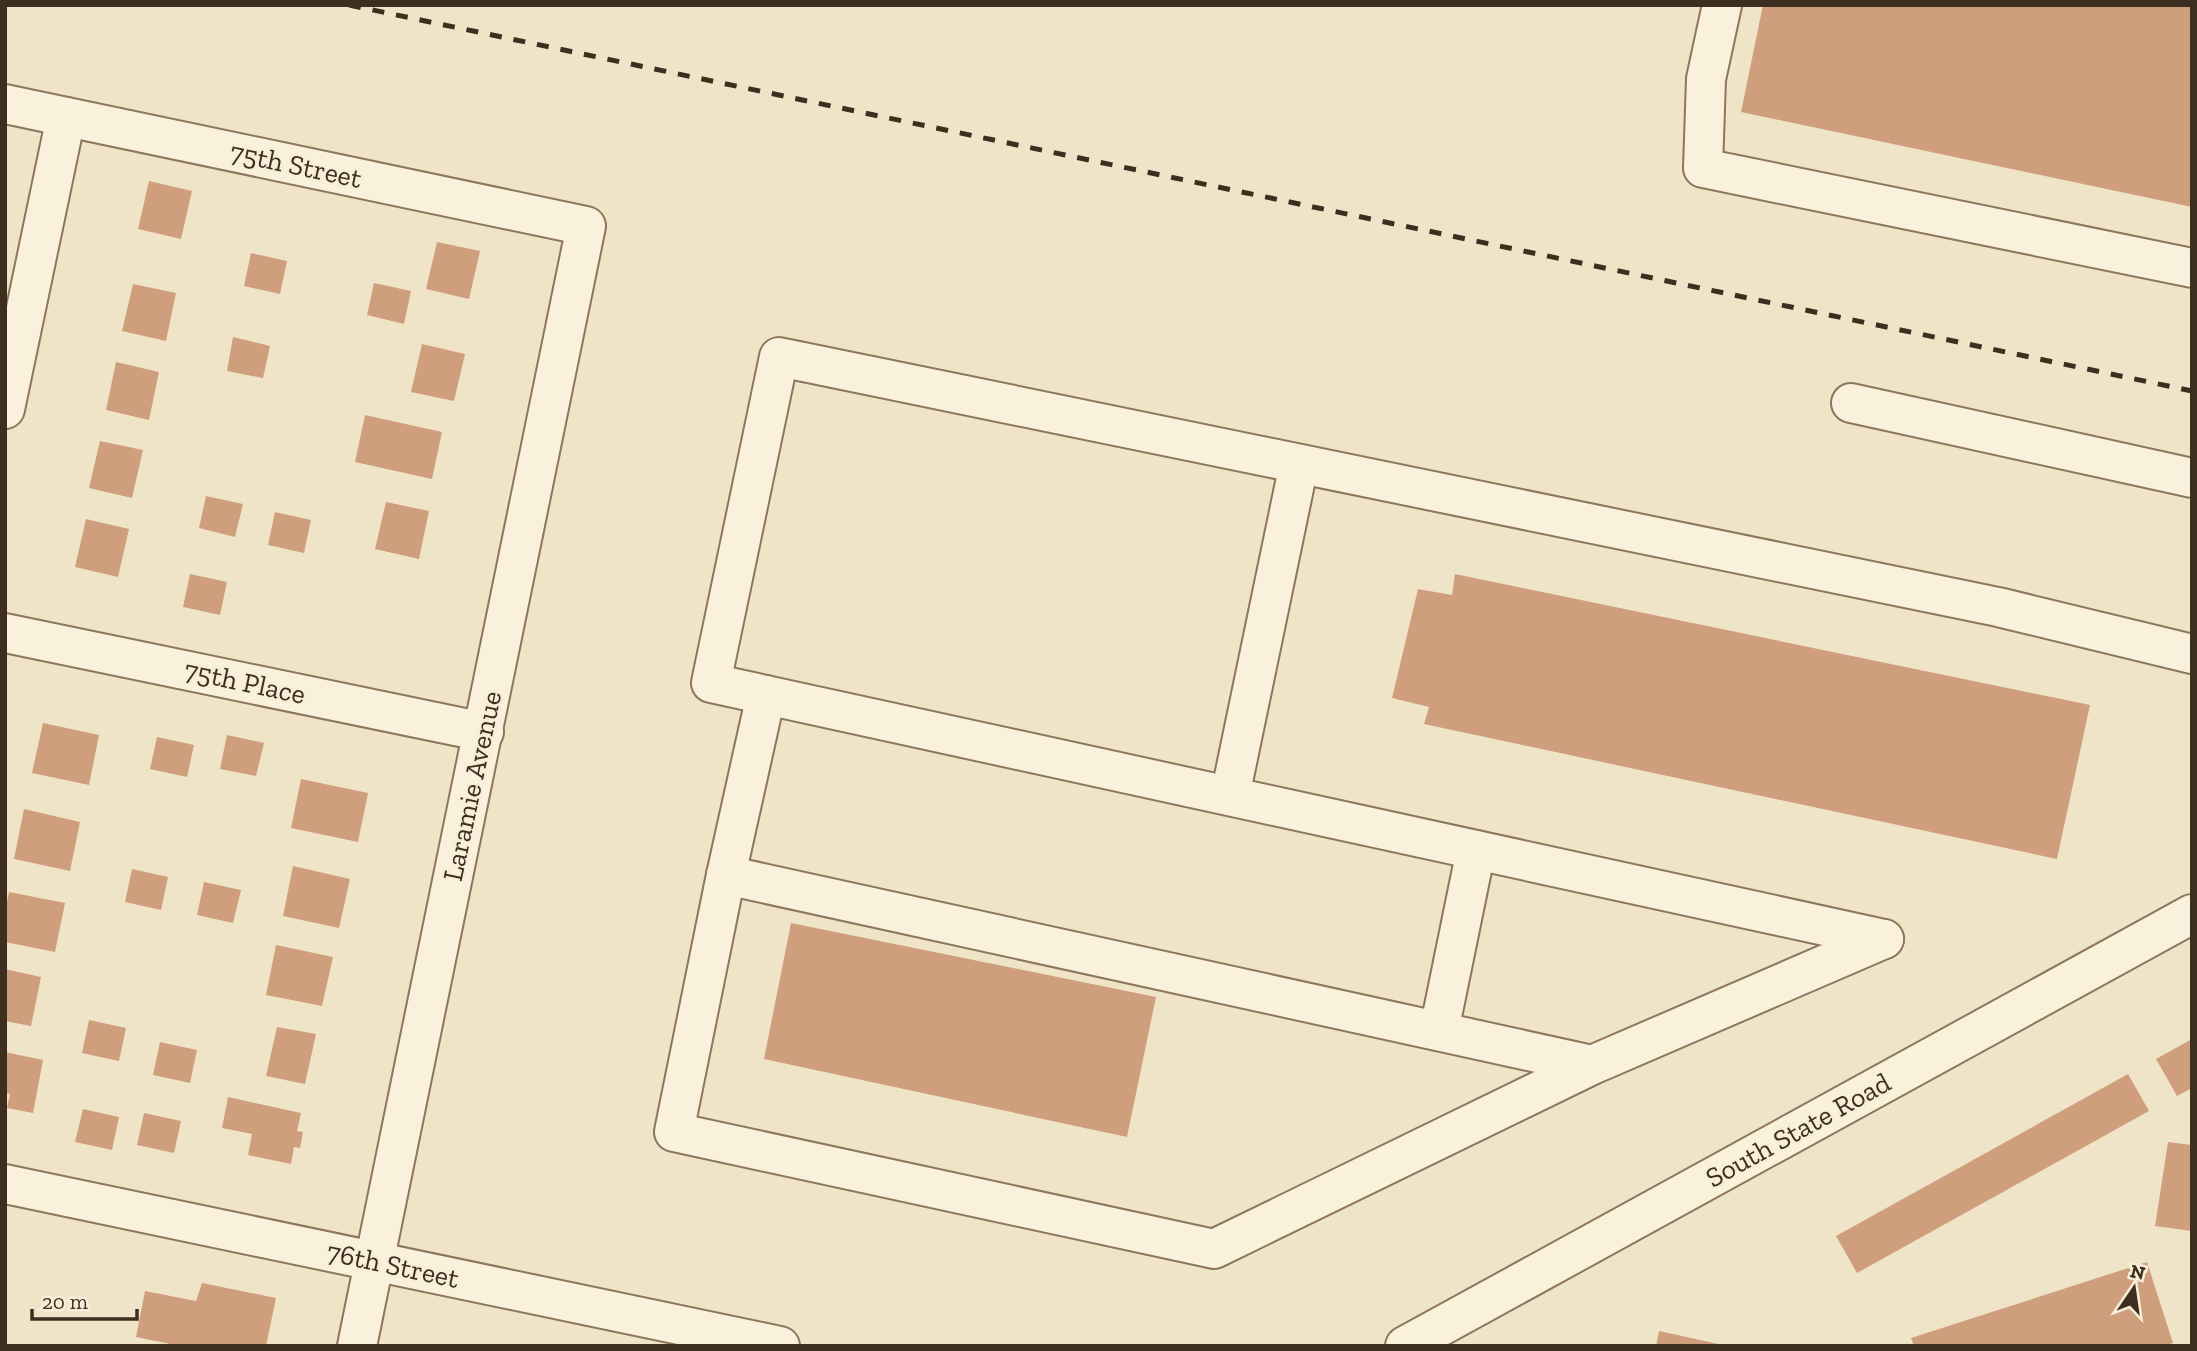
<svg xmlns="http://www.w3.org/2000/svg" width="2197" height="1351" viewBox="0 0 2197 1351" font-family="'Zilla Slab',serif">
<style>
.building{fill:#cf9f7d}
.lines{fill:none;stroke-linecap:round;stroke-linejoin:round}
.minor-casing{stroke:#8d765c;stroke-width:42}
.minor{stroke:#faf1dc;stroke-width:38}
.rail{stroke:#3d2e20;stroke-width:5;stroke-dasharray:12 12;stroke-linecap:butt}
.labels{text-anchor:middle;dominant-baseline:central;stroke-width:5;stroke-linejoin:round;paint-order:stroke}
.street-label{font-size:28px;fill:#3d2e20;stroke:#f7eed8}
</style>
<rect width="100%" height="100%" fill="#f0e4c8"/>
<g class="building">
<polygon points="1763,5 2192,5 2192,207 1741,112"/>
<polygon points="149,181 192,191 181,239 138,229"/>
<polygon points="437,242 480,251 469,299 426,289"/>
<polygon points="251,253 287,261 280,294 244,286"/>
<polygon points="374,283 411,291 404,324 367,315"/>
<polygon points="133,284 176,293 166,341 122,331"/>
<polygon points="233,337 270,346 263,378 227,371"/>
<polygon points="422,344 465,354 454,401 411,392"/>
<polygon points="116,362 159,372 149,420 106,410"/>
<polygon points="365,415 442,432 432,479 355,462"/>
<polygon points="100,441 143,450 132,498 89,488"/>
<polygon points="206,496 243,504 235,537 199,528"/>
<polygon points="386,502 429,511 419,559 375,549"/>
<polygon points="275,512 311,520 304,553 268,545"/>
<polygon points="86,519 129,529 118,577 75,567"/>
<polygon points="190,574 227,582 220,615 183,607"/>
<polygon points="1455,574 2090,705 2057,859 1424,724 1429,707 1392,698 1418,589 1452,595"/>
<polygon points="43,723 99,735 89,785 32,773"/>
<polygon points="227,735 264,743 256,776 220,769"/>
<polygon points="157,737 194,745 187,777 150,769"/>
<polygon points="301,779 368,793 358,842 291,828"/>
<polygon points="24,809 80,822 70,871 14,859"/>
<polygon points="293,866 350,879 339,928 283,916"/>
<polygon points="132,869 168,877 161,910 125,902"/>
<polygon points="204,882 241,890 233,923 197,915"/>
<polygon points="9,892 65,903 55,952 5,942 5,911"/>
<polygon points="791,923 1156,997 1127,1137 764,1059"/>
<polygon points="276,945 333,957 322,1006 266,995"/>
<polygon points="5,969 41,977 31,1026 5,1021"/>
<polygon points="89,1020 126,1028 119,1061 82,1053"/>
<polygon points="277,1027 316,1034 305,1084 266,1076"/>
<polygon points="2192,1039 2192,1088 2177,1096 2156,1059"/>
<polygon points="160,1042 197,1050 190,1083 153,1075"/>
<polygon points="5,1052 43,1060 33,1113 7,1108 10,1094 5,1093"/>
<polygon points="2128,1074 2149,1111 1857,1273 1836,1236"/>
<polygon points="228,1097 301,1113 297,1131 303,1132 300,1148 294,1147 291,1164 248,1155 252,1134 222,1128"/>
<polygon points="83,1109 119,1117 112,1150 75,1142"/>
<polygon points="144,1113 181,1121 174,1153 137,1145"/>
<polygon points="2168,1142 2192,1145 2192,1231 2155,1226"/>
<polygon points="2147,1262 2173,1343 2163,1346 1914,1346 1911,1338"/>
<polygon points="202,1283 276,1298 266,1346 180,1346 136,1337 145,1291 196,1301"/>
<polygon points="1659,1331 1723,1345 1723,1346 1656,1346"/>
</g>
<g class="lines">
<g class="minor-casing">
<g id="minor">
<polyline points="1722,5 1706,79 1703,168 2192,268"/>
<polyline points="5,104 586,226 357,1346"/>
<polyline points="1851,403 2192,478"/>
<polyline points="5,409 66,117"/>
<polyline points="5,633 484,732"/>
<polyline points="1230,796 1299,464"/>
<polyline points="726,875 766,695"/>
<polyline points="1884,939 711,683 779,357 1998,607 2192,654"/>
<polyline points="1439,1031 1476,850"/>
<polyline points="1592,1065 1214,1249 674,1132 726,875 1592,1065 1884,939"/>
<polyline points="5,1184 780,1346"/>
<polyline points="1405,1346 2192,914"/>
</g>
</g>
<use href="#minor" class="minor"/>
<polyline class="rail" points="349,5 2192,391"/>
</g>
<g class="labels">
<g class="street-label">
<text transform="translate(296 165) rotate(12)">75th Street</text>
<text transform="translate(245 682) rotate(12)">75th Place</text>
<text transform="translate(472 786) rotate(-78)">Laramie Avenue</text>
<text transform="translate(1798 1130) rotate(-29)">South State Road</text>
<text transform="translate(393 1265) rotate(12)">76th Street</text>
</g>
</g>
<rect width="2197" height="1351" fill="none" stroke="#3d2e20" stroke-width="14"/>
<g transform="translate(2134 1288) rotate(13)" stroke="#f7eed8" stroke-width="5" paint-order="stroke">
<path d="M0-5L12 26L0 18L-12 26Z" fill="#3d2e20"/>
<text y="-10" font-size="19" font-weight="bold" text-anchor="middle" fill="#3d2e20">N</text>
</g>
<path d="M32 1309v10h105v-10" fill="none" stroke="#3d2e20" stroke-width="3.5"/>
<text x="42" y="1309" font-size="21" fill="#3d2e20" stroke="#f7eed8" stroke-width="5" paint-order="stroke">20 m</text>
</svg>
